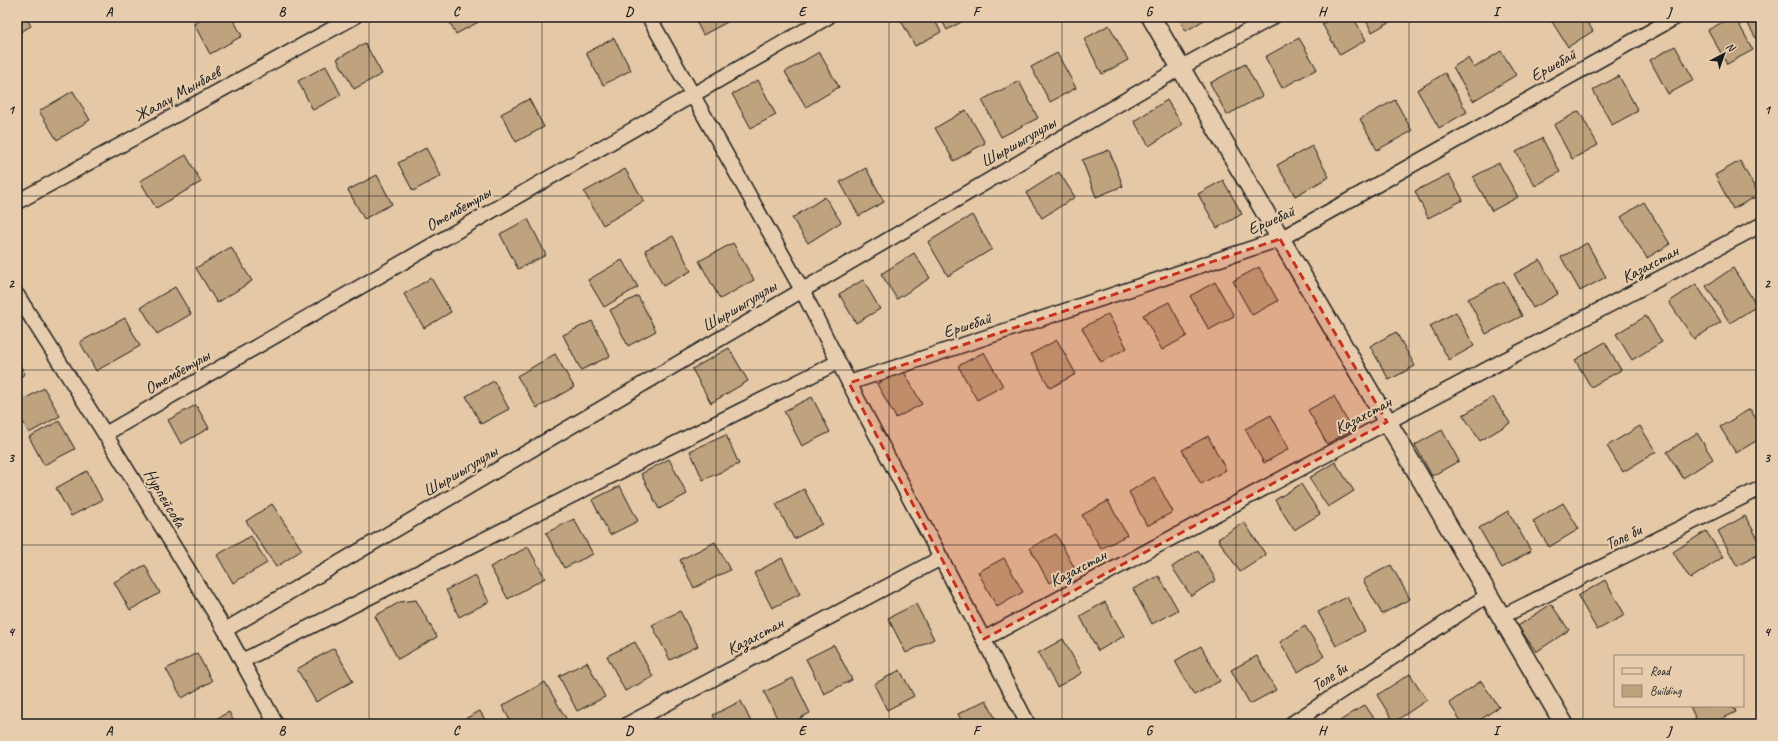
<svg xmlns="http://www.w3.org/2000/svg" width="1778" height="741" viewBox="0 0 1778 741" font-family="Caveat,sans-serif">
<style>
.building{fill:#bea37e;stroke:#1c1c1c}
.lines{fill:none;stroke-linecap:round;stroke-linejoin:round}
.minor-casing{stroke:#1c1c1c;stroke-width:17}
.tertiary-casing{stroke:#1c1c1c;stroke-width:21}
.minor{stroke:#e7cdae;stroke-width:14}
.tertiary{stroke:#e7cdae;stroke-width:18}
.marked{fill:#c8321e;fill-opacity:0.2;stroke:#c8321e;stroke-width:3;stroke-dasharray:8 5;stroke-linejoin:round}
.grid{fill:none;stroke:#1c1c1c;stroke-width:1;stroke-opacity:0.55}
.labels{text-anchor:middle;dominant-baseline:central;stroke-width:4;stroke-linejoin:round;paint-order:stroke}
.street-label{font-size:17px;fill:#1c1c1c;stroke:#e7cdae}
.neatline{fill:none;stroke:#1c1c1c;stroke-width:1.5}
.grid-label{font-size:13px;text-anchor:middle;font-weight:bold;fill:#1c1c1c}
</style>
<rect width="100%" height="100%" fill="#e5c9a6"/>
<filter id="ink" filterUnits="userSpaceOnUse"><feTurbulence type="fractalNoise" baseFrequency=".025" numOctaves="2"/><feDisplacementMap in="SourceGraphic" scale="8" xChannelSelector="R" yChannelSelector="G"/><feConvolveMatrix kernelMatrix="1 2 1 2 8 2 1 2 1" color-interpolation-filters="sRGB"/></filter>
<g filter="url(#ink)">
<g class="building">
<polygon points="17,17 26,17 31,26 17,34"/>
<polygon points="207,17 232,17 242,36 210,54 194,24"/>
<polygon points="447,17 483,17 484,19 456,34"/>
<polygon points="694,17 730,17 731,20 703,35"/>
<polygon points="899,17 933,17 941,32 915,46"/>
<polygon points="940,17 970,17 947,30"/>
<polygon points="1178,17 1209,17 1186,31"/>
<polygon points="1335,17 1353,17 1366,40 1340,55 1322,24"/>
<polygon points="1364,17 1398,17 1372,32"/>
<polygon points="1549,17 1584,17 1593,31 1568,47"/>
<polygon points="1732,17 1735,17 1753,50 1727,64 1708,30"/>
<polygon points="1744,17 1761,17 1761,41 1758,42"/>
<polygon points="1109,25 1128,60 1102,74 1084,39"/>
<polygon points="614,38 631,70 603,85 586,53"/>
<polygon points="1299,38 1317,69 1282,88 1265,57"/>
<polygon points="365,43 382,74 354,89 337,59"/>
<polygon points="1675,46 1694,80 1668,94 1650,60"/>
<polygon points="1501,51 1516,75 1473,101 1453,67 1468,58 1474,68"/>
<polygon points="819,52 839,87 806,107 785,72"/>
<polygon points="1057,53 1076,88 1050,102 1031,67"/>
<polygon points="1245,64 1262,96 1227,115 1210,83"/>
<polygon points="326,66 341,95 313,110 298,81"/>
<polygon points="1445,73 1467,112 1439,128 1417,90"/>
<polygon points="1619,76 1638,111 1612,125 1593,90"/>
<polygon points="758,80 776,115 751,128 732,94"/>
<polygon points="1019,81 1038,118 1001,137 982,100"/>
<polygon points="73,91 90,120 57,140 39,111"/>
<polygon points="529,99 544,127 516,142 501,114"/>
<polygon points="1167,100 1182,125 1149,146 1134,121"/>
<polygon points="1395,100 1412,131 1377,150 1360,119"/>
<polygon points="966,110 985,143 954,161 935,128"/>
<polygon points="1579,111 1598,145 1572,159 1554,125"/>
<polygon points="1542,138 1560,172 1535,186 1516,152"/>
<polygon points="1312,146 1329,177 1295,196 1277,165"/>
<polygon points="426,148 441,176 413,191 398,163"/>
<polygon points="1109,150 1123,186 1096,197 1082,160"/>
<polygon points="186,155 201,182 156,208 140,181"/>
<polygon points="1740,161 1759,195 1733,209 1715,175"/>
<polygon points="1499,163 1518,197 1492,211 1473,177"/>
<polygon points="866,168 884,202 859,216 840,182"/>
<polygon points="625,169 644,201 603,225 584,192"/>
<polygon points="1059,172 1075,197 1042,218 1026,193"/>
<polygon points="1449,174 1463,200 1428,218 1415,191"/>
<polygon points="377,175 392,204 364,219 348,190"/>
<polygon points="1223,180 1242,214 1217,228 1198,194"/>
<polygon points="825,197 841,222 808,243 792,218"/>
<polygon points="1644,202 1670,244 1647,258 1621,217"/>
<polygon points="972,215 992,249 948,276 928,242"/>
<polygon points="528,219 546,255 518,269 500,234"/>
<polygon points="673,236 691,271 663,286 645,250"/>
<polygon points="733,243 754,280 720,299 699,261"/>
<polygon points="1587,243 1606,277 1580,291 1561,257"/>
<polygon points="231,247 252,281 217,303 196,268"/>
<polygon points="914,253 930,278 897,299 881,274"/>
<polygon points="622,260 638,287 604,307 588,280"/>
<polygon points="1540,260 1558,294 1533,308 1514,274"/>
<polygon points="1259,267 1278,301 1252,315 1233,281"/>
<polygon points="1733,268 1757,306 1730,323 1706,286"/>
<polygon points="431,278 451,312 424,328 404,294"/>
<polygon points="863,280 880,309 856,323 839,294"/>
<polygon points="1504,281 1522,316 1486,334 1468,299"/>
<polygon points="1215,282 1234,316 1209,330 1190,296"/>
<polygon points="1696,284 1721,322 1694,339 1669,302"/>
<polygon points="175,287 191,314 157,334 141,307"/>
<polygon points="638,296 656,331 628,346 610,310"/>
<polygon points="1169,302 1187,336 1162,350 1143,315"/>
<polygon points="1456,312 1474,346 1449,360 1430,326"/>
<polygon points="1108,314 1127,348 1101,362 1082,328"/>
<polygon points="1646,316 1662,342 1632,360 1616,334"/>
<polygon points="125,318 140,346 96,371 80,342"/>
<polygon points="592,321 610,356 581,370 563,335"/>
<polygon points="1396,332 1415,366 1389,380 1370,346"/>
<polygon points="1057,340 1076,374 1050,388 1031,354"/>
<polygon points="1605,342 1621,370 1591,387 1575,360"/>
<polygon points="729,348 748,381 711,403 692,369"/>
<polygon points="984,352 1003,386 977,400 958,366"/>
<polygon points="555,354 574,387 537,408 517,376"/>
<polygon points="17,360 25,374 17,379"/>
<polygon points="903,370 922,404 896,418 877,384"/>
<polygon points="494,381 509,409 481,424 466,396"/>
<polygon points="44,388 60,416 29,433 17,411 17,403"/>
<polygon points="1334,396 1352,430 1327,444 1308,410"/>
<polygon points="812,397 830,432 802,446 784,411"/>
<polygon points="1493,397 1510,423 1480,441 1463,415"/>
<polygon points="196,405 209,428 181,444 168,420"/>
<polygon points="1750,409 1761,427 1761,438 1736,453 1720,427"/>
<polygon points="1271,415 1289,449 1264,463 1245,429"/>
<polygon points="59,421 75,449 44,465 29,437"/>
<polygon points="1640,426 1656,452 1623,472 1607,446"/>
<polygon points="1442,430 1459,461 1432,476 1415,445"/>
<polygon points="1697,433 1713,459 1683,478 1667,452"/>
<polygon points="726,435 739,464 703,480 690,451"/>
<polygon points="1208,436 1226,470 1201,484 1182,450"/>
<polygon points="669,459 687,494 659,509 641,474"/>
<polygon points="1335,462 1354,491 1328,507 1309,478"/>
<polygon points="87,471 102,500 71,516 56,488"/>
<polygon points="1154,477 1173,512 1147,526 1129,492"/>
<polygon points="1301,484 1320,514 1294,530 1275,500"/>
<polygon points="620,486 638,521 610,535 592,500"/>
<polygon points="804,489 822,524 794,539 776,504"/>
<polygon points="1108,501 1127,535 1101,549 1082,515"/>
<polygon points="1563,503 1579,529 1549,547 1533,521"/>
<polygon points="272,504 302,550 276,567 246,521"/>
<polygon points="1508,511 1531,551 1502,568 1479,528"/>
<polygon points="1745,516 1761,544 1761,553 1737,566 1718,531"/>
<polygon points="574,519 593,554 564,568 546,533"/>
<polygon points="1244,522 1266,555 1240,572 1218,539"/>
<polygon points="1706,531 1723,557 1690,579 1673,552"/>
<polygon points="1056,534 1075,569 1049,583 1030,548"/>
<polygon points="251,536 267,563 233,583 217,555"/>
<polygon points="715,542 730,570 694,588 680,560"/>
<polygon points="528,547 545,578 508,599 490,567"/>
<polygon points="1198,550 1216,580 1191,596 1172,567"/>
<polygon points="782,558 800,594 772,608 754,573"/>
<polygon points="1004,558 1023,592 997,607 978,572"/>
<polygon points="145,565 160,593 130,610 114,582"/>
<polygon points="1391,565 1410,599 1382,614 1363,580"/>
<polygon points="475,575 489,602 459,617 446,590"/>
<polygon points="1159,576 1178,610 1152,624 1133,589"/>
<polygon points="1605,580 1625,615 1597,630 1578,596"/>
<polygon points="1347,597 1365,631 1336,646 1318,612"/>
<polygon points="416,600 437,637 398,659 375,616 400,602"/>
<polygon points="1105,602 1124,636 1098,651 1080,616"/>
<polygon points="916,604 934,639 906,653 888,618"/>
<polygon points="1551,604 1569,630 1536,652 1518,626"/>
<polygon points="680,611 698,646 670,660 652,625"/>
<polygon points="1305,626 1324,656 1298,672 1280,642"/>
<polygon points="1063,639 1082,673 1057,687 1038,653"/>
<polygon points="635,642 653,677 625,691 607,656"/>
<polygon points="834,645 852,680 824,694 806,659"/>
<polygon points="1201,646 1220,681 1194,695 1175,661"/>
<polygon points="334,648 353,681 316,702 297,669"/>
<polygon points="197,653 212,681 182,698 166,669"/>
<polygon points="1257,656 1276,690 1250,704 1231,670"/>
<polygon points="587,662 605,697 577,711 559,676"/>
<polygon points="900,670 914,696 887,710 874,684"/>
<polygon points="1410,674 1427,700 1394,722 1377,695"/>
<polygon points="793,678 810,713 789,724 780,724 764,692"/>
<polygon points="1481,681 1499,707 1474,724 1463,724 1449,703"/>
<polygon points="545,682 568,722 563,724 512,724 502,706"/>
<polygon points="986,700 998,724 963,724 958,714"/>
<polygon points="741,701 752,724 717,724 713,715"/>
<polygon points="1365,705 1378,724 1335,724"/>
<polygon points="1690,706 1734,706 1736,712 1711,724 1698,724"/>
<polygon points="480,711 487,724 455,724"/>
<polygon points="229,712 235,724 206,724"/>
</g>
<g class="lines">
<g class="minor-casing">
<g id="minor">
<polyline points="649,17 802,290 849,383 1028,724"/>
<polyline points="17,202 354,17"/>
<polyline points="17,295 105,434 225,630 276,724"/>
<polyline points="849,383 1280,239 1676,17"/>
<polyline points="105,434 828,17"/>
<polyline points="1501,617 1761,488"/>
<polyline points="225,630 1180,68 1273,17"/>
<polyline points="984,639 1387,422 1761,225"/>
<polyline points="242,661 838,362"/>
<polyline points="628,724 941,558"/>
<polyline points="1291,724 1488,595"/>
</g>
</g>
<g class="tertiary-casing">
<polyline id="tertiary" points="1151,17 1564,724"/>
</g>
<use href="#minor" class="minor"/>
<use href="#tertiary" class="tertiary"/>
</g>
</g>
<path class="marked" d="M1280,239L1387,422L984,639L849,383Z"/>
<path class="grid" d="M195,17V724M369,17V724M542,17V724M716,17V724M889,17V724M1062,17V724M1236,17V724M1409,17V724M1583,17V724M17,196H1761M17,370H1761M17,545H1761"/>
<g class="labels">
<g class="street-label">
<text transform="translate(1553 65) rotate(-29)">Ершебай</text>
<text transform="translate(177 94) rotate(-29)">Жалау Мынбаев</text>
<text transform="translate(1018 142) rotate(-30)">Шыршыгулулы</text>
<text transform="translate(458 209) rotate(-30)">Отембетулы</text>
<text transform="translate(1271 220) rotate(-24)">Ершебай</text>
<text transform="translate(1650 264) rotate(-28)">Казахстан</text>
<text transform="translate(739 306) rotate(-31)">Шыршыгулулы</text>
<text transform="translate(967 325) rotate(-18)">Ершебай</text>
<text transform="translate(177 372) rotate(-30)">Отембетулы</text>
<text transform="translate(1363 415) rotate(-28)">Казахстан</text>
<text transform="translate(460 471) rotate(-31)">Шыршыгулулы</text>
<text transform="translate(165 498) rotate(59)">Нурпейсова</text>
<text transform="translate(1623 537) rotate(-26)">Толе би</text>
<text transform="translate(1078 568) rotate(-28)">Казахстан</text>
<text transform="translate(755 636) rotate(-28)">Казахстан</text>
<text transform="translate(1329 677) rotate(-33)">Толе би</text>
</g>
</g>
<rect width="1778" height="741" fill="none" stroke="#e7cdae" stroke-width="44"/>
<rect x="1614" y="655" width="130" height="52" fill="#e7cdae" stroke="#968674"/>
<rect x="1622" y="668" width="20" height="6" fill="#e7cdae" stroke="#968674"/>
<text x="1650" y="675" font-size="12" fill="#1c1c1c">Road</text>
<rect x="1622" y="685" width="20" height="12" fill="#bea37e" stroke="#968674"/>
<text x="1650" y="695" font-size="12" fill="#1c1c1c">Building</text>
<g transform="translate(1724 54) rotate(41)" stroke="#e7cdae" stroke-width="3" paint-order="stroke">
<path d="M0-3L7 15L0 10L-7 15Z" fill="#1c1c1c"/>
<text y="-6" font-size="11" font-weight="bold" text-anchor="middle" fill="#1c1c1c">N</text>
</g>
<rect x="22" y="22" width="1734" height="697" class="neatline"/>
<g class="grid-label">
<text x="109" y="16">A</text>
<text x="282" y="16">B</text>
<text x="456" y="16">C</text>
<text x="629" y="16">D</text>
<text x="802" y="16">E</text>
<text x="976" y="16">F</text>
<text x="1149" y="16">G</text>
<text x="1322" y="16">H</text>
<text x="1496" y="16">I</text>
<text x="1669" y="16">J</text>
<text x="11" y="114">1</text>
<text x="1767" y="114">1</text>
<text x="11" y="288">2</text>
<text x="1767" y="288">2</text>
<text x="11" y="462">3</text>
<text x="1767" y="462">3</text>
<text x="11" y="636">4</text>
<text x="1767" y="636">4</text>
<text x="109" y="735">A</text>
<text x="282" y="735">B</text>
<text x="456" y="735">C</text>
<text x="629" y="735">D</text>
<text x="802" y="735">E</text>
<text x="976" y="735">F</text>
<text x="1149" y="735">G</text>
<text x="1322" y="735">H</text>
<text x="1496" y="735">I</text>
<text x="1669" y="735">J</text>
</g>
</svg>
